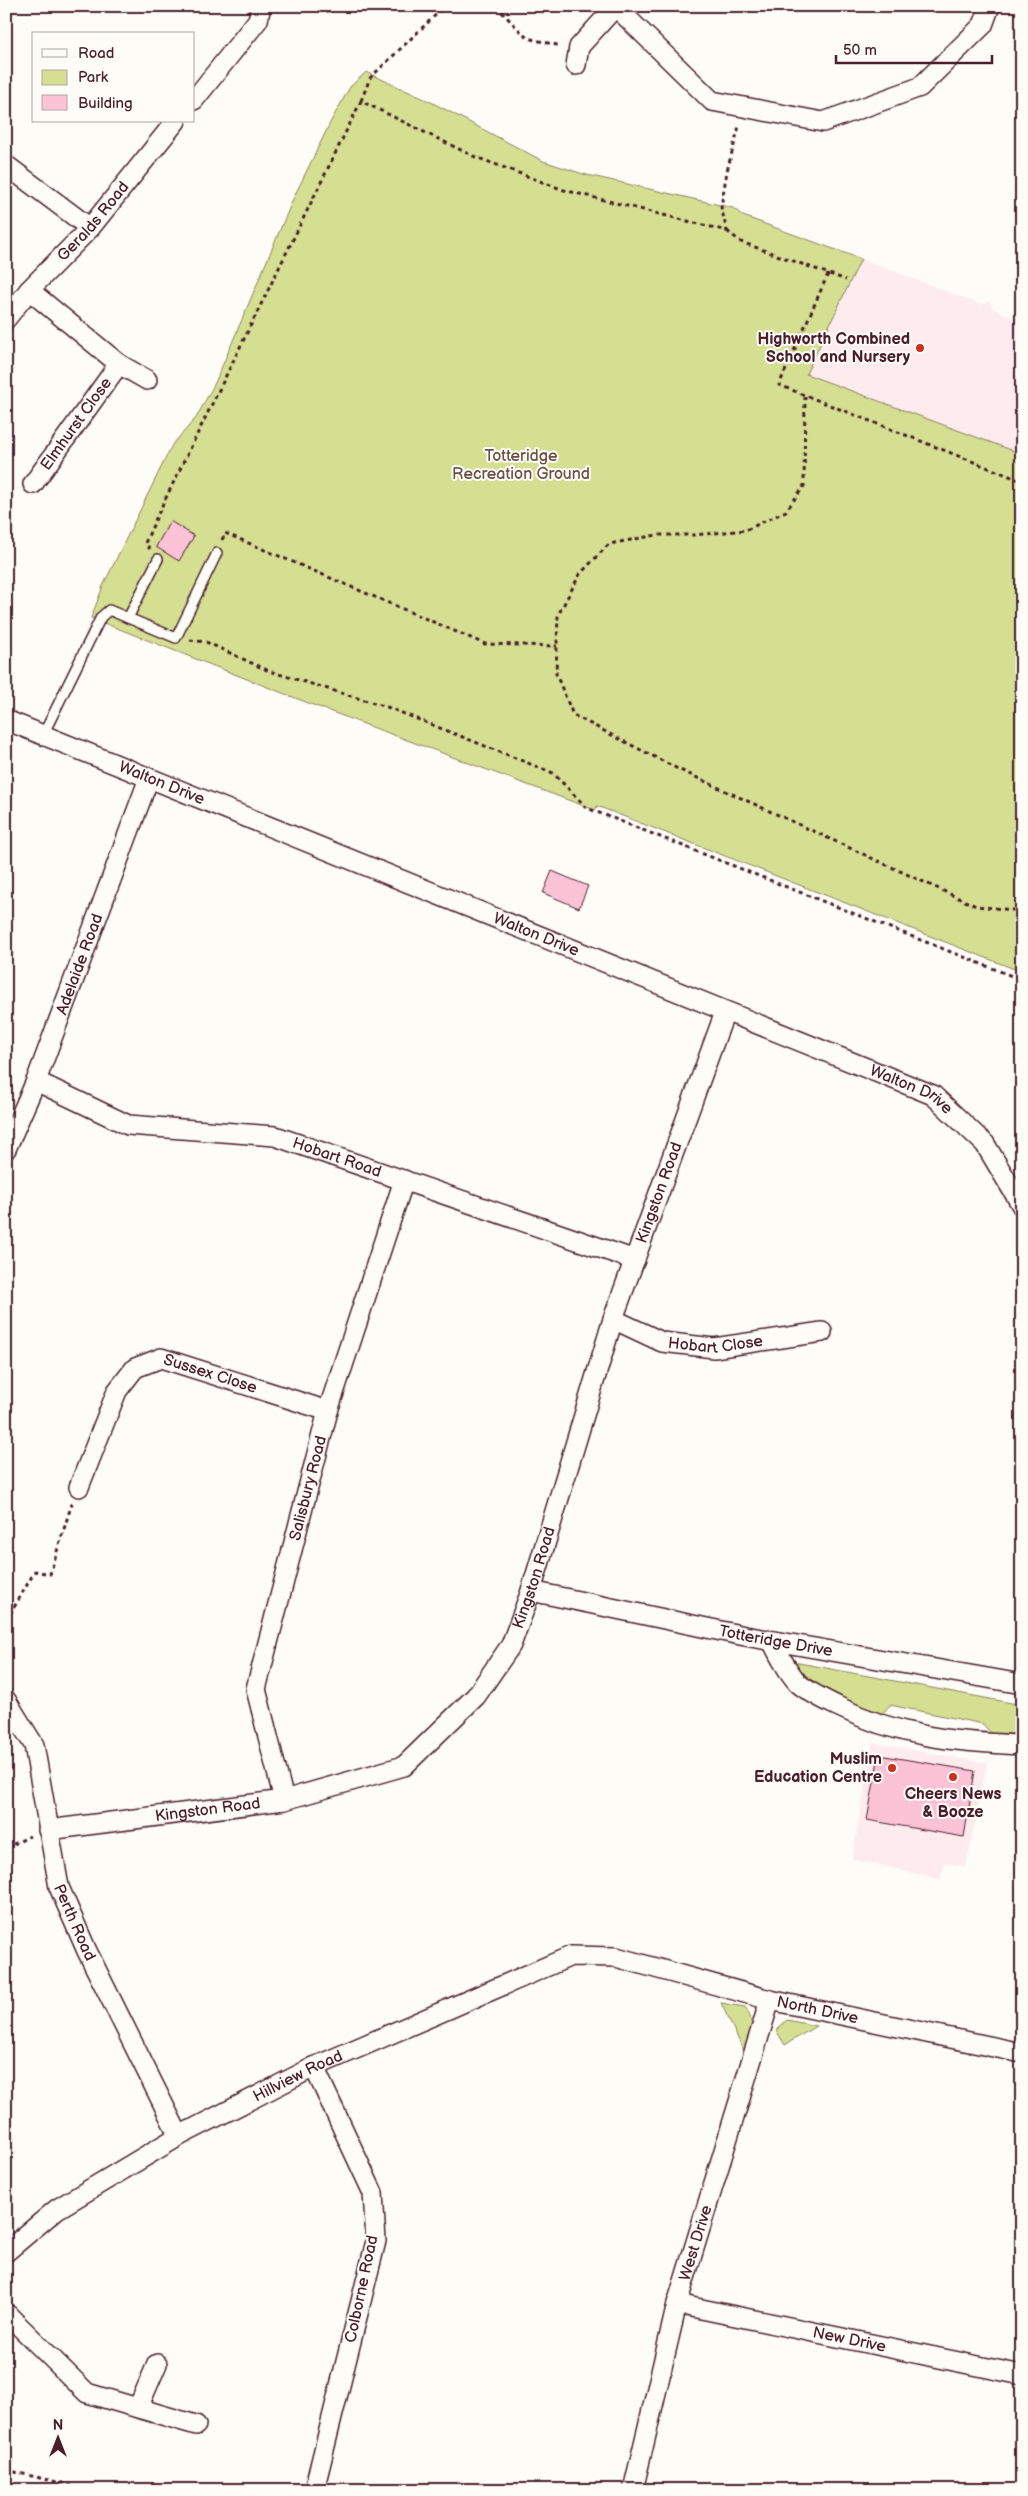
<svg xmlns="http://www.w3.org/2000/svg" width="1028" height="2496" viewBox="0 0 1028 2496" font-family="'Balsamiq Sans',sans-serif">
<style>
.built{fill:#fdebed}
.green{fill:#d4df92;stroke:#8f7f5e}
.building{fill:#fcc3d7;stroke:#4a1f2b}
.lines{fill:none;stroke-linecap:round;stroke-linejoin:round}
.lane-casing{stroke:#4a1f2b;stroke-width:12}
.street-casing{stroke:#4a1f2b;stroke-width:22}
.path{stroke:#4a1f2b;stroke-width:3;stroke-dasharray:4 4;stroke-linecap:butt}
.lane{stroke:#fdfcf7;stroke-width:9}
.street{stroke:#fdfcf7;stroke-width:19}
.poi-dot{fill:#c8321e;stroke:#fdfcf7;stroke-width:2}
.labels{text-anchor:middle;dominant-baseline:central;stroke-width:4;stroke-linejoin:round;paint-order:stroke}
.street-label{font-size:16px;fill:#4a1f2b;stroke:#fdfcf7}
.poi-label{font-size:16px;font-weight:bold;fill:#4a1f2b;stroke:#fdfcf7;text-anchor:end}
.park-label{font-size:16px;fill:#6c4f45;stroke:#fdfcf7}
</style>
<rect width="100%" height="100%" fill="#fdfcf7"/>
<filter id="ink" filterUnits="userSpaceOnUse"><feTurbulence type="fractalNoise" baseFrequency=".02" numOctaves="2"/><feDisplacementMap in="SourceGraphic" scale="10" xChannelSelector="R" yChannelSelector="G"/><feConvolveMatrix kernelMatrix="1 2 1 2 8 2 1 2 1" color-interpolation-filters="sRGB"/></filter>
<g filter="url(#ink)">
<g class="built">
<polygon points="861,259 982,305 989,301 993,309 1022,321 1022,454 805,374"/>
<polygon points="873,1743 987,1763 966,1866 944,1863 940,1879 852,1859"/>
</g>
<g class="green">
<polygon points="366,72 431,102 543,161 583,174 733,208 743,216 861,259 806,374 1022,454 1022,972 597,806 595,810 321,708 91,618 103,586 172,445 196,418 215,383 294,197 331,121 350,87"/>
<path d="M794,1662L1022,1705V1738C1004,1739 994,1739 983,1724L890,1705L883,1713L873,1714L794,1677L792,1670Z"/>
<path d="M721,2003L745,2007C756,2023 751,2034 744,2051Z"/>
<polygon points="787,2020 816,2026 785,2045 776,2030"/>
</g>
<g class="building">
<polygon points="170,521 194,536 179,561 156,547"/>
<polygon points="552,871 588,886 579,908 543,893"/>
<polygon points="879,1755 975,1771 964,1837 867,1820"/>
</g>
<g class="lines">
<g class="lane-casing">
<g id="lane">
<polyline points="128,618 158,559"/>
<polyline points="43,735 101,617 109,610 176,638 217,553"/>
</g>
</g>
<g class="street-casing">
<g id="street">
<polyline points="615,6 712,101 823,122 920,87 983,25 990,6"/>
<polyline points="576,65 579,47 615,7"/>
<polyline points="194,100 258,20 261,6"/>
<polyline points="6,165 90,228"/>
<polyline points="29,290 119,364 147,380"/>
<path id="s1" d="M6,319L29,290L90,228L176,121"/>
<path id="s2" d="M33,484L119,364"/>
<path id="s3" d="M6,720L933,1095L985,1144L1022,1206"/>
<path id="s4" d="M36,1081L128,1125L275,1136L635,1260"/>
<path id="s5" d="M6,1149L36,1081L149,778"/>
<path id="s6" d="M613,1319L662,1342L714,1348L822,1332"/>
<path id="s7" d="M79,1487L117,1391L135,1368L161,1358L328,1411"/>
<path id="s8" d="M531,1591L745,1636L1022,1684"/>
<path d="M772,1641C779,1655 787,1671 798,1683C808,1692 825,1700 837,1706C899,1737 954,1742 1022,1745"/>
<path id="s9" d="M6,1700L34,1745L59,1887L87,1951L179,2136"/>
<path id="s10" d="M284,1800L256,1689L328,1411L404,1180"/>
<path id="s11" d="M48,1830L284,1800L404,1766L476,1696L511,1645L531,1591L613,1319L725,1012"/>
<polyline points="314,2067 373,2193 376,2241 314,2490"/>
<path id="s12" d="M6,2252L57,2209L179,2136L314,2067L571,1956L616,1957L770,2000L1022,2053"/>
<path id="s13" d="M677,2304L1022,2375"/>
<polyline points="6,2313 87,2393 138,2408 157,2364"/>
<polyline points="138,2408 196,2425"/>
<path id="s14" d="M633,2490L677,2304L770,2000"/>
</g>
</g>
<g class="path">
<polyline points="496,6 527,38 561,46"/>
<polyline points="361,101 370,78 445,6"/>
<polyline points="727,231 741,242 846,280"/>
<polyline points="828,274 779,385 1022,481"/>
<polyline points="805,396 804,486 786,511 746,530 693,535 657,535 609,544 580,574 558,615 556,674 573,715 678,769 976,906 1022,911"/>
<polyline points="222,540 225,533 485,644 557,646"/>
<polyline points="150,549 145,543 157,516 361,101 473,156 564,190 727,231 721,207 727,171 739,126"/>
<polyline points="190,640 206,642 269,671 387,707 553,773 587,808 1022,980"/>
<polyline points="6,1621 35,1571 50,1574 72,1503"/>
<polyline points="6,1848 30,1836"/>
<polyline points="6,2470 91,2490"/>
</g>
<use href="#lane" class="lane"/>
<use href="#street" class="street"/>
</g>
</g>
<g class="poi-dot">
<circle cx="920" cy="348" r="5"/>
<circle cx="892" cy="1768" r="5"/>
<circle cx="953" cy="1777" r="5"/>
</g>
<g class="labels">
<g class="street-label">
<text stroke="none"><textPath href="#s1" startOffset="131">Geralds Road</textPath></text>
<text stroke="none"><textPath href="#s2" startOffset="74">Elmhurst Close</textPath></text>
<text stroke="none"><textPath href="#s3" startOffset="168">Walton Drive</textPath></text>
<text stroke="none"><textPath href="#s3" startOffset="572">Walton Drive</textPath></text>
<text stroke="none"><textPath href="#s5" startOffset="199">Adelaide Road</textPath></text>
<text stroke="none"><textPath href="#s3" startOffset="978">Walton Drive</textPath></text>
<text stroke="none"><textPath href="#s4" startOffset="315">Hobart Road</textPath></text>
<text stroke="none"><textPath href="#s11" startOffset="1001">Kingston Road</textPath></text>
<text stroke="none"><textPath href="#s6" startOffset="108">Hobart Close</textPath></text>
<text stroke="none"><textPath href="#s7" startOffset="212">Sussex Close</textPath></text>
<text stroke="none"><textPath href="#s10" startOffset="322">Salisbury Road</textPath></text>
<text stroke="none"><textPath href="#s11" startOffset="596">Kingston Road</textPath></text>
<text stroke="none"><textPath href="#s8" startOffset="250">Totteridge Drive</textPath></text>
<text stroke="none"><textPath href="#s11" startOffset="161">Kingston Road</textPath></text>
<text stroke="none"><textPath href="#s9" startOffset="236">Perth Road</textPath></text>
<text stroke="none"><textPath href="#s12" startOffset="894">North Drive</textPath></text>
<text stroke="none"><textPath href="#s12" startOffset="342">Hillview Road</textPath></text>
<text stroke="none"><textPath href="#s14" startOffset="255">West Drive</textPath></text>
<text transform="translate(362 2289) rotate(-78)">Colborne Road</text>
<text stroke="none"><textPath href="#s13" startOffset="176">New Drive</textPath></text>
</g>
<g class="poi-label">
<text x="910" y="339">Highworth Combined<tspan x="910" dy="18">School and Nursery</tspan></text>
<text x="882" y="1759">Muslim<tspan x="882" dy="18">Education Centre</tspan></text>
<text x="953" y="1794" text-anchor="middle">Cheers News<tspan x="953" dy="18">&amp; Booze</tspan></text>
</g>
<g class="park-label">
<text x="521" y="456">Totteridge<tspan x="521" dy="18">Recreation Ground</tspan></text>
</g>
</g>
<rect width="1028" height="2496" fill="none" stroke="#fdfcf7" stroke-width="25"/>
<rect x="12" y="12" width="1003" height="2471" fill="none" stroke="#4a1f2b" stroke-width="2" filter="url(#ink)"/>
<rect x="32" y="32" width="162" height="90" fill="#fdfcf7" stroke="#b5a4a5"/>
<rect x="42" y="49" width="25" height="8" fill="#fdfcf7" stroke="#b5a4a5"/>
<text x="78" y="58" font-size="15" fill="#4a1f2b">Road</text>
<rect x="42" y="70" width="25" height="15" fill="#d4df92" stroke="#b5a4a5"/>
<text x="78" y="82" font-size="15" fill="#4a1f2b">Park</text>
<rect x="42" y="95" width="25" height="15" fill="#fcc3d7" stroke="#b5a4a5"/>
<text x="78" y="108" font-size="15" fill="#4a1f2b">Building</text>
<g transform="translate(58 2438)" stroke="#fdfcf7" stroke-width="4" paint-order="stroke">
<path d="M0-4L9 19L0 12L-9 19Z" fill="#4a1f2b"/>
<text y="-8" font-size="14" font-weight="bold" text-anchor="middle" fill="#4a1f2b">N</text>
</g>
<path d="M836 55v8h156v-8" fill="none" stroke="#4a1f2b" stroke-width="2.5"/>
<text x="843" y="55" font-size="15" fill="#4a1f2b" stroke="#fdfcf7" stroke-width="4" paint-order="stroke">50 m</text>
</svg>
